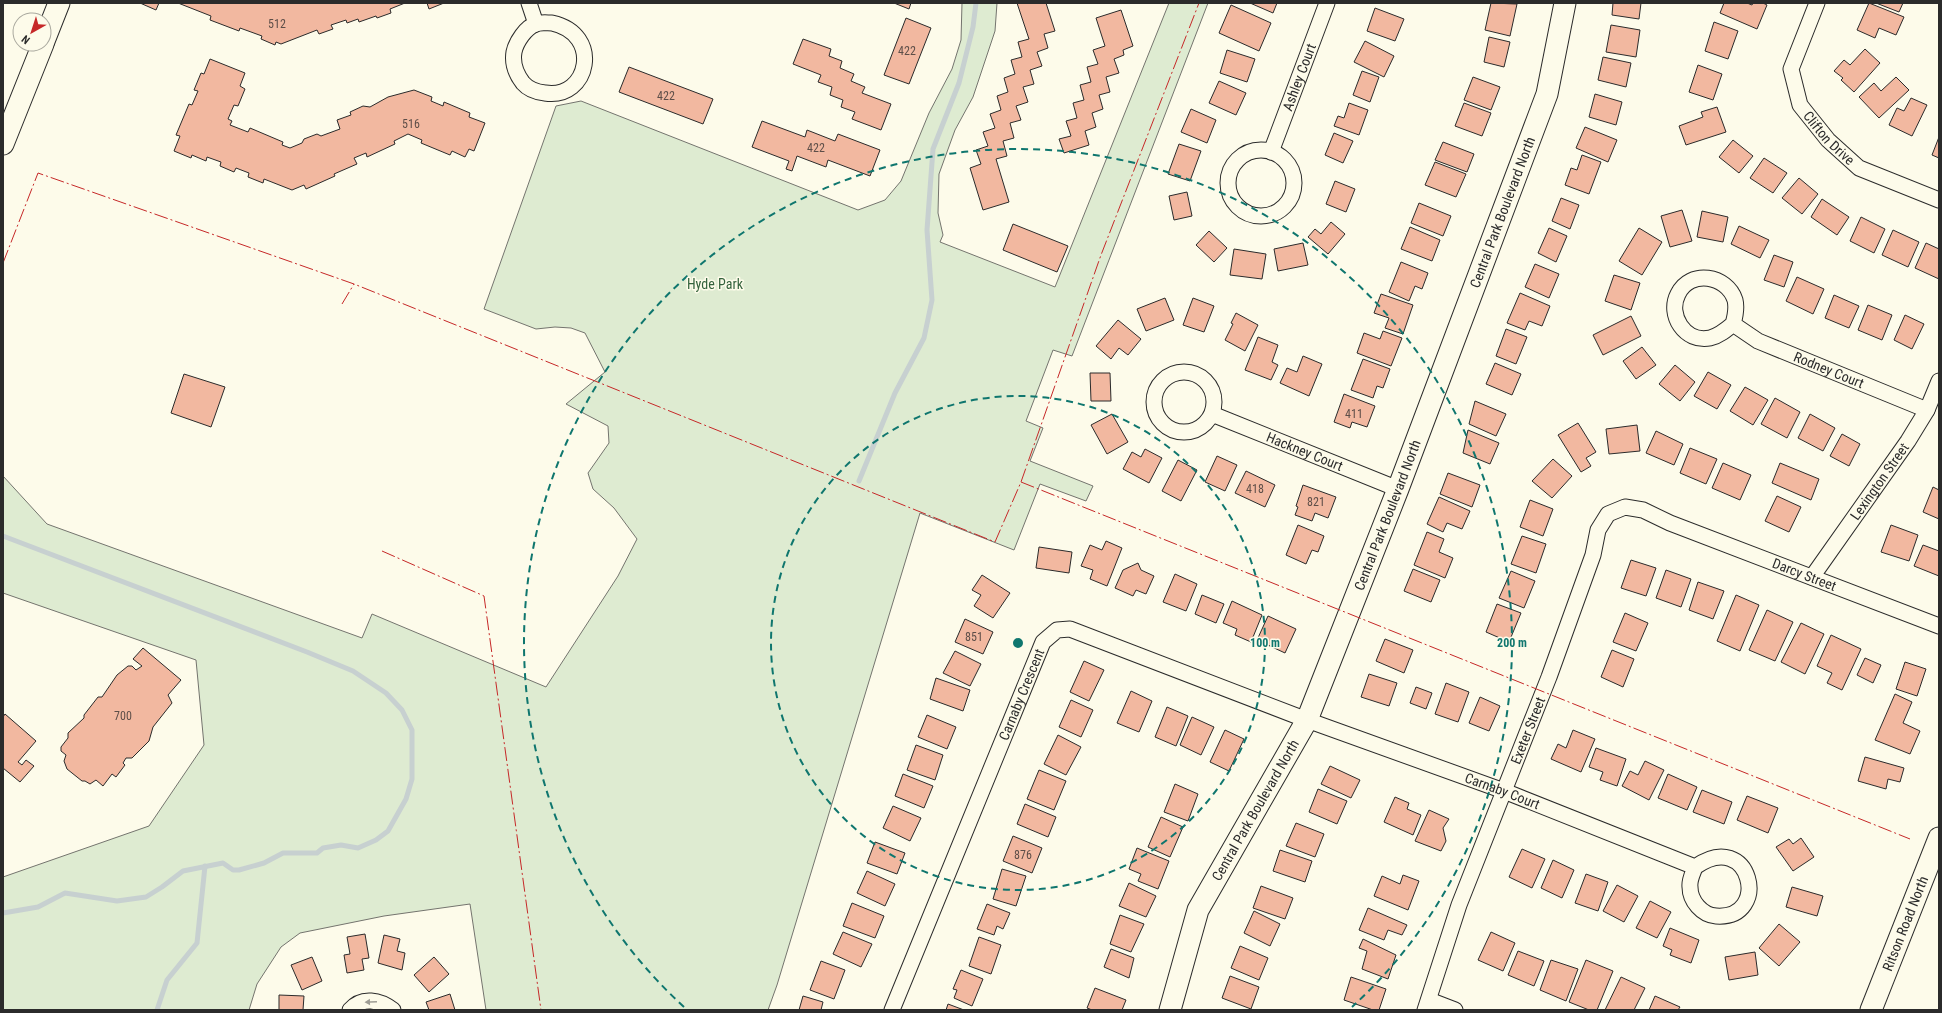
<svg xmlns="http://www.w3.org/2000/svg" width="1942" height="1013" viewBox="0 0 1942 1013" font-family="'Roboto Condensed',sans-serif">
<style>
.green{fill:#deebd1;stroke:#74746e}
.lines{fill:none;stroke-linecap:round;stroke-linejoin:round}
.stream{stroke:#c7d0d0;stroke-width:5}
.building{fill:#f2b8a0;stroke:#2b2b2b}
.street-casing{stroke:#2b2b2b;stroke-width:17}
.secondary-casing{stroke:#2b2b2b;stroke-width:23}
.street{stroke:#fdfbea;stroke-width:15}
.secondary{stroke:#fdfbea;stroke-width:21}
.power{stroke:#c62828;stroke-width:1;stroke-dasharray:14 3 2 3;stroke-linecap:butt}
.oneway{fill:#9e9d94}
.ring{fill:none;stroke:#0f766e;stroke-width:2;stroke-dasharray:7 5}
.labels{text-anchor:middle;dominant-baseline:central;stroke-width:3;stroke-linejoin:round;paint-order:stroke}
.number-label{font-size:12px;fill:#5d4e48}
.street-label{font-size:14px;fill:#2b2b2b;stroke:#fdfbea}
.park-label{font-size:14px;fill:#34623c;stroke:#fdfbea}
.centre{fill:#0f766e;stroke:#fdfbea;stroke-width:2}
.ring-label{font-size:12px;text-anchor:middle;font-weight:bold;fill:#0f766e;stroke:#fdfbea;stroke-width:3;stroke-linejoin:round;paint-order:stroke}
</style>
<rect width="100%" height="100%" fill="#fdfbea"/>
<polygon class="green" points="962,3 997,3 995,31 973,97 955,130 939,174 938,213 943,235 940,242 1055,287 1169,3 1208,3 1072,356 1053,350 1026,421 1043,428 1030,461 1093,486 1086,501 1040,484 1014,550 920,513 777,985 768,1010 486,1010 470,904 384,916 300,933 281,947 257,984 249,1010 3,1010 3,877 149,826 204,745 196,660 3,593 3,476 47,524 362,638 372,614 546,687 618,576 637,539 614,508 593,489 588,473 609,443 608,426 566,404 605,372 585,333 571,328 555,327 536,329 484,309 556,106 581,101 858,210 885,200 901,181 929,113 952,69 961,40"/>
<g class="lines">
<g class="stream">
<polyline points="859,481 895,393 924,338 932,300 927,230 933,149 959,83 973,27 976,3"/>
<polyline points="3,536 307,652 353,671 386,693 402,710 412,730 412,779 406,799 388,831 376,840 358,848 341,845 323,848 317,853 283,853 264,863 239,870 233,870 223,863 183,871 162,887 146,897 117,901 65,893 38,907 3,913"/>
<polyline points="157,1010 167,980 197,943 205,866"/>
</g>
</g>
<g class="building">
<polygon points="140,3 159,3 156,10"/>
<polygon points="178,3 405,3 390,9 391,13 377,18 376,16 359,22 358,19 347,23 346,20 331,25 333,29 319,34 317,30 281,44 276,42 275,45 261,39 262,36 240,28 239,31 210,20 211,16"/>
<polygon points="427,3 444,3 429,9"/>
<polygon points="894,3 911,3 909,9"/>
<polygon points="1017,3 1046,3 1055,31 1044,34 1048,48 1037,52 1042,66 1030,70 1034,84 1023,87 1028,102 1016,106 1021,120 1010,123 1014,138 1003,141 1007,156 996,159 1009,202 983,210 970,168 981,164 976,150 988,146 983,132 995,128 990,114 1001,110 997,96 1008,92 1004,78 1015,74 1011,60 1022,57 1018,42 1029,39"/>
<polygon points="1250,3 1277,3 1273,13"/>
<polygon points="1491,3 1517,4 1510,36 1485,30"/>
<polygon points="1613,3 1641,3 1639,19 1612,15"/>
<polygon points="1724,3 1747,3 1752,5 1753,3 1763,3 1767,5 1757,29 1720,13"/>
<polygon points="1869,3 1904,17 1896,35 1879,28 1875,38 1857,30"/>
<polygon points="1876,3 1903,3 1899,12"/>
<polygon points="1231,5 1271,23 1259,51 1219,33"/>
<polygon points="1375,8 1404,19 1395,41 1367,31"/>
<polygon points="1121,10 1133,46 1123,50 1124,55 1114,59 1119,73 1106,77 1110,92 1099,95 1103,109 1092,113 1096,127 1085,131 1089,145 1064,153 1059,139 1071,136 1066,121 1077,118 1073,103 1084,100 1080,85 1091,82 1087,67 1098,64 1093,50 1105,46 1096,18"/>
<polygon points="906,18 931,28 909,84 884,75"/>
<polygon points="1714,22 1738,31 1728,59 1705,51"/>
<polygon points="1611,25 1640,30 1636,57 1606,52"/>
<polygon points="1489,37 1510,42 1504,67 1484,62"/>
<polygon points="803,39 831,49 829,56 842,61 840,68 854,74 851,81 865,87 862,93 891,104 881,130 852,119 855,112 841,107 843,100 830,95 832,87 818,82 821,75 793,64"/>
<polygon points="1365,41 1394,56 1384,77 1354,62"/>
<polygon points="1865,49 1880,63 1854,92 1841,80 1843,78 1834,71 1844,60 1850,65"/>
<polygon points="1227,50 1255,59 1247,82 1220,73"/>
<polygon points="1603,57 1631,63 1626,87 1598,80"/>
<polygon points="210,59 245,73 240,86 245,89 238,106 234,105 228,119 232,121 230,125 248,132 250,128 283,142 282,145 290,148 302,143 304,139 317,134 321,136 340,129 337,120 351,115 350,112 363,106 370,107 388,97 414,90 432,97 431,101 443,106 444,102 470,113 469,117 485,123 474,151 469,149 465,157 452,151 450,155 421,143 422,140 408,134 394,141 395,144 367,157 366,153 354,158 357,164 334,174 335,176 306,189 304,185 292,190 264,179 263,183 248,177 249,173 236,168 234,172 220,166 221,162 207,157 206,161 192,155 191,158 174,151 180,136 176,135 189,104 192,105 198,91 194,90 201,73 204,74"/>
<polygon points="1698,65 1722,74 1713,100 1689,92"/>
<polygon points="629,67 713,99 703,124 619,92"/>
<polygon points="1362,71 1379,77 1370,102 1353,95"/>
<polygon points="1473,77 1500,87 1491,110 1464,100"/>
<polygon points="1896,77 1909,90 1879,118 1859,97 1874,83 1881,91"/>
<polygon points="1219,81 1246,93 1236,115 1209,103"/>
<polygon points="1595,94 1622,102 1616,125 1589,117"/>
<polygon points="1911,98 1927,105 1912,136 1889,125 1897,108 1904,111"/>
<polygon points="1349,103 1368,110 1359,135 1334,126 1338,116 1344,118"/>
<polygon points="1464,103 1491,113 1482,136 1455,126"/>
<polygon points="1717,107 1726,132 1686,145 1679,126 1703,117 1701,112"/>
<polygon points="1191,109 1216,120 1207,143 1181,132"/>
<polygon points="762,121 805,137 807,130 835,141 838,134 880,150 870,176 828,160 826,167 797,156 792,171 786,169 789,161 752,147"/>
<polygon points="1585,127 1617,140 1608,162 1576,148"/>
<polygon points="1334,133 1353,141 1343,163 1325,155"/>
<polygon points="1939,137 1939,158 1932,155"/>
<polygon points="1733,140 1753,156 1739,173 1719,157"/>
<polygon points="1443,142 1474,154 1467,172 1435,160"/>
<polygon points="1179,144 1201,151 1190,181 1168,174"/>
<polygon points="1582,155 1601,162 1589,194 1565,185 1571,168 1577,170"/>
<polygon points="1764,158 1787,173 1773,193 1750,178"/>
<polygon points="1435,162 1466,174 1456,197 1425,185"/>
<polygon points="1799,178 1818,194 1802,214 1782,198"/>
<polygon points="1335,181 1355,189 1346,212 1326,204"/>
<polygon points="1187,192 1192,216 1174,220 1169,196"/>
<polygon points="1561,198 1579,205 1570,229 1552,221"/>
<polygon points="1822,199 1849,217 1837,235 1811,217"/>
<polygon points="1419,203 1451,216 1443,236 1411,223"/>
<polygon points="1682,210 1692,241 1670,247 1661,216"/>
<polygon points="1702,211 1728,217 1723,242 1697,237"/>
<polygon points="1861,217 1885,229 1874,253 1850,241"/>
<polygon points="1331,222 1345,234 1328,254 1308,237 1315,229 1321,234"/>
<polygon points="1013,224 1068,246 1057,272 1003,250"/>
<polygon points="1739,226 1769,240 1760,258 1731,244"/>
<polygon points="1410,227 1440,240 1432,261 1401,249"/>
<polygon points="1549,228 1567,236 1556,262 1538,253"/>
<polygon points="1639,228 1662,242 1642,275 1619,261"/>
<polygon points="1893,230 1919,242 1908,267 1882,255"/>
<polygon points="1209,231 1227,248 1214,262 1196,245"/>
<polygon points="1303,243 1308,265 1278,271 1274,249"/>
<polygon points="1926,243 1939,249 1939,279 1915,268"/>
<polygon points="1234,249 1266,254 1262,279 1230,275"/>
<polygon points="1774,255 1793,262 1784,287 1764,280"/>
<polygon points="1401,262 1428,273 1422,289 1415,286 1409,301 1389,292"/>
<polygon points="1535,264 1559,274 1549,298 1525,287"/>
<polygon points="1614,275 1640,283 1631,310 1605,301"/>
<polygon points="1797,277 1824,289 1813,314 1786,301"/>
<polygon points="1520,293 1550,306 1542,326 1529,321 1525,330 1507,323"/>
<polygon points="1381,294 1413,305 1403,334 1385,328 1389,318 1374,313"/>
<polygon points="1834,295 1859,306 1849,328 1825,318"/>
<polygon points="1165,298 1174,320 1146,331 1137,309"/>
<polygon points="1193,298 1214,306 1204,332 1183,325"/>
<polygon points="1868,305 1892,315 1882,340 1858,330"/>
<polygon points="1236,313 1258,325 1245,351 1225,340 1233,324 1231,323"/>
<polygon points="1905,315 1924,324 1912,349 1894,340"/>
<polygon points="1631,316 1641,336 1603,355 1593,335"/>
<polygon points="1118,320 1141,339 1128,355 1119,348 1111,359 1096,346"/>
<polygon points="1506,329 1527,337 1516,364 1496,356"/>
<polygon points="1383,331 1402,338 1391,366 1357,353 1364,333 1380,339"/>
<polygon points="1258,337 1278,345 1272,362 1278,365 1271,380 1245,370"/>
<polygon points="1642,347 1656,365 1636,379 1623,361"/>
<polygon points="1303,356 1322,364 1309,396 1280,383 1287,368 1297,372"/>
<polygon points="1363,359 1390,369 1383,388 1377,386 1373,398 1351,390"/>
<polygon points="1495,363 1521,374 1512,395 1486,384"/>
<polygon points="1675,365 1695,382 1680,401 1659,384"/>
<polygon points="1708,372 1731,385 1717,409 1694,396"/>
<polygon points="1090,373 1110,373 1111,401 1091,401"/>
<polygon points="184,374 225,387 211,427 171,413"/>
<polygon points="1745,387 1768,400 1753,425 1730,411"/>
<polygon points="1344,394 1375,406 1367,427 1352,422 1350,428 1334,422"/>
<polygon points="1775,398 1800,412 1787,438 1761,424"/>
<polygon points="1475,401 1506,414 1496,436 1469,424"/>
<polygon points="1112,414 1128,442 1107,454 1091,425"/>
<polygon points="1810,414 1835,428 1823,451 1798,438"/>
<polygon points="1578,423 1596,452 1586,458 1591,466 1581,472 1558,435"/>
<polygon points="1637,425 1640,451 1609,454 1606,429"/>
<polygon points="1468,430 1499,443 1490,464 1463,453"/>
<polygon points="1656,431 1683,444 1674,465 1646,453"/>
<polygon points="1842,434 1860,444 1849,466 1830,456"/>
<polygon points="1690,448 1717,459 1706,484 1680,473"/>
<polygon points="1145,449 1162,458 1149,483 1123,469 1132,452 1141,457"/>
<polygon points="1217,456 1237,465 1225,491 1205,482"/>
<polygon points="1553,459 1572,476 1552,498 1532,481"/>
<polygon points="1178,460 1197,470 1181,501 1162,491"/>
<polygon points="1723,463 1751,475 1740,500 1712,488"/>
<polygon points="1780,463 1819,479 1811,500 1772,483"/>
<polygon points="1246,471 1275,485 1265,507 1235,493"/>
<polygon points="1448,473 1480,485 1472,507 1440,494"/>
<polygon points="1303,485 1336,497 1328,518 1315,513 1312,521 1295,515 1298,507 1296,506"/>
<polygon points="1933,487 1939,490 1939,519 1923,512"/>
<polygon points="1777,496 1801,507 1789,532 1765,521"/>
<polygon points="1439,497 1470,511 1462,529 1447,523 1443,532 1427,524"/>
<polygon points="1530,500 1553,509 1543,536 1520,527"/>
<polygon points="1298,525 1324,536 1318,552 1312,550 1306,564 1286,555"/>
<polygon points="1891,525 1918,535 1909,561 1881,552"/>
<polygon points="1427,532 1444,539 1439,552 1453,558 1445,578 1414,565"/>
<polygon points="1522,536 1546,544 1536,573 1511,564"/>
<polygon points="1106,541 1122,548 1107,586 1090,579 1093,570 1081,566 1090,545 1102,550"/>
<polygon points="1923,545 1939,551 1939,576 1914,566"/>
<polygon points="1039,547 1072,552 1069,573 1036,568"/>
<polygon points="1631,560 1656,568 1646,596 1621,588"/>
<polygon points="1138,563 1141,570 1154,576 1146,594 1136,590 1133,596 1115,588 1123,570"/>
<polygon points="1413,569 1440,580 1431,602 1404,591"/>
<polygon points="1666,570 1691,579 1681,607 1656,598"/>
<polygon points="1511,571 1535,581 1524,608 1499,598"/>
<polygon points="1175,574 1197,584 1186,611 1163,602"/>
<polygon points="982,575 1010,593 993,618 974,606 981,595 972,590"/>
<polygon points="1698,582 1724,591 1713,619 1689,610"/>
<polygon points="1202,595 1224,604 1216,623 1195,614"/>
<polygon points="1736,595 1759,605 1740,651 1717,641"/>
<polygon points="1232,601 1262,615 1251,642 1235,635 1237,629 1223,623"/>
<polygon points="1497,604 1521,613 1509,642 1486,632"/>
<polygon points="1767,610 1793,622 1775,661 1749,650"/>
<polygon points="1625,613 1648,623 1636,651 1613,642"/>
<polygon points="1268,616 1296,629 1285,653 1257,640"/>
<polygon points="965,619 993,632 983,654 955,642"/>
<polygon points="1801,623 1824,634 1805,674 1781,662"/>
<polygon points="1831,635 1861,649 1842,690 1827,683 1832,673 1817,666"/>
<polygon points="1385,639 1413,650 1404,673 1376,661"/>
<polygon points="143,648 181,680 168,695 172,703 153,727 149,741 132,758 126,758 123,763 125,765 116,777 112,774 103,786 96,780 90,784 85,781 82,781 67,769 64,761 66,755 61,751 61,747 68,738 68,733 84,718 84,715 98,697 102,697 117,675 128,666 132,666 136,670 142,666 133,659"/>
<polygon points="1612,650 1634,659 1623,687 1601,677"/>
<polygon points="955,651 981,664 970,686 943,673"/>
<polygon points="1865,658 1881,665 1873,683 1857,675"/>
<polygon points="1084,661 1104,670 1089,701 1070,692"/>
<polygon points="1905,662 1926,669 1917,696 1896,689"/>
<polygon points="1369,674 1397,683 1389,706 1361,697"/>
<polygon points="936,678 970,690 963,711 930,699"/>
<polygon points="1446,683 1469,692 1458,722 1435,714"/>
<polygon points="1416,687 1432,693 1426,709 1410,703"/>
<polygon points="1131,691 1152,701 1139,732 1117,723"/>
<polygon points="1895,694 1912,702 1903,723 1920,731 1910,754 1875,740"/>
<polygon points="1480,697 1500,706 1489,731 1469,723"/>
<polygon points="1071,700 1093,710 1081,737 1059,727"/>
<polygon points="1167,707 1188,716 1176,746 1155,737"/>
<polygon points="5,714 36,741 18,762 22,765 26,760 34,766 20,782 3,768 3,717"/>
<polygon points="927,715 956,727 947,749 918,737"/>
<polygon points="1192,717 1214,727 1201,755 1180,745"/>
<polygon points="1225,730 1244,739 1229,771 1210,762"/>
<polygon points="1573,730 1595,739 1581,772 1551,759 1558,744 1566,748"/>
<polygon points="1058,735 1081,747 1066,775 1044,764"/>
<polygon points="916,745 943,755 935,780 907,770"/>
<polygon points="1596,748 1626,759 1617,786 1600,780 1603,772 1589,767"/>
<polygon points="1865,757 1904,768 1900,782 1888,779 1886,789 1858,781"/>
<polygon points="1645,761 1664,770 1649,800 1622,786 1630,771 1638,775"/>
<polygon points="1330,766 1360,780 1351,798 1321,784"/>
<polygon points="1039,770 1066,781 1054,810 1027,799"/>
<polygon points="903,774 933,786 924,808 895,796"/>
<polygon points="1668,774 1697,787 1687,810 1658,798"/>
<polygon points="1175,784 1198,794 1188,821 1164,812"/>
<polygon points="1318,789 1347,801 1337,824 1309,812"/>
<polygon points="1702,790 1732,802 1724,824 1693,812"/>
<polygon points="1747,796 1778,808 1768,833 1737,820"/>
<polygon points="1395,797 1409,803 1407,809 1421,815 1413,835 1384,822"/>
<polygon points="1025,804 1056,817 1048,837 1017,824"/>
<polygon points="893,806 921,818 910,841 883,828"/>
<polygon points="1429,810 1449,819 1443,828 1446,841 1441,851 1415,841"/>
<polygon points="1161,817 1183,827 1170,857 1148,847"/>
<polygon points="1296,823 1324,834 1315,857 1286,846"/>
<polygon points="1013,836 1042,848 1032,873 1003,861"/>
<polygon points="1801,838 1814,857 1793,871 1776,847 1789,839 1793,844"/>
<polygon points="875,842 905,853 897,874 867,863"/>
<polygon points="1137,848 1169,861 1158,889 1138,881 1141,874 1129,869"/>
<polygon points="1522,849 1545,859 1532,888 1509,877"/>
<polygon points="1280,850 1312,861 1305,882 1273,871"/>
<polygon points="1553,860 1574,870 1562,898 1541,888"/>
<polygon points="1002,869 1026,876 1016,906 993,899"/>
<polygon points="867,871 895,884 885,906 857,893"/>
<polygon points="1586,874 1608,882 1598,911 1575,903"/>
<polygon points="1403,875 1419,881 1408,910 1374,896 1382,876 1400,884"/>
<polygon points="1129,883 1156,896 1146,917 1119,906"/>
<polygon points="1617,885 1638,896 1624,922 1603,911"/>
<polygon points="1261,886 1293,898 1285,919 1253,908"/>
<polygon points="1792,887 1823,896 1817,916 1786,907"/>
<polygon points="1650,901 1671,912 1657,938 1636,928"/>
<polygon points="852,903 884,916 875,938 843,926"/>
<polygon points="987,904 1010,913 1003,929 997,926 994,935 977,929"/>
<polygon points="1368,908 1407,925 1402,935 1388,930 1384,940 1359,930"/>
<polygon points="1254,911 1280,924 1270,946 1244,933"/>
<polygon points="1120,915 1144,924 1131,952 1110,944"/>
<polygon points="1779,924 1800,942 1779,966 1759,948"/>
<polygon points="1670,928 1699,940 1691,963 1670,955 1672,950 1663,946"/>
<polygon points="843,932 872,944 861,967 833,954"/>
<polygon points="1491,932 1515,943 1503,971 1478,960"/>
<polygon points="365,934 369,958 362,959 364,970 347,973 344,955 350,954 347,937"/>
<polygon points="384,935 400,939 397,951 405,953 402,970 378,963"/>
<polygon points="979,937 1001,945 991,974 969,966"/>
<polygon points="1363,939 1396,955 1388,979 1362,969 1367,951 1359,948"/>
<polygon points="1240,946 1268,958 1259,980 1231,968"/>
<polygon points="1111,949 1134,958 1129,978 1104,967"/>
<polygon points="1518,951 1544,961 1534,986 1508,975"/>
<polygon points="1755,952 1758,975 1729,980 1725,957"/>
<polygon points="312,957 322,981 302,990 291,965"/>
<polygon points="434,957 449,974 429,992 414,975"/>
<polygon points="1551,960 1578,969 1566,1001 1540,990"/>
<polygon points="1586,960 1613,971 1597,1010 1589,1010 1569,1002"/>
<polygon points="821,961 845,970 834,999 810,990"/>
<polygon points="961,970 983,979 972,1006 954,998 957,990 953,989"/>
<polygon points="1230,976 1259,987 1251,1009 1222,998"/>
<polygon points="1351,977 1386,989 1379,1010 1373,1010 1344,1000"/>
<polygon points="1621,977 1645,988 1634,1010 1605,1010"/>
<polygon points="1095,988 1126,1000 1122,1010 1092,1010 1087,1008"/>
<polygon points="450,994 455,1010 429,1010 426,1002"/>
<polygon points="279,995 304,996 303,1010 279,1010"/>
<polygon points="803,996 823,1002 821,1010 799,1010"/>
<polygon points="1655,996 1680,1007 1678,1010 1649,1010"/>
<polygon points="948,1004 964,1010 946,1010"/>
</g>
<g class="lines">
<g class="street-casing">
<g id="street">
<polyline points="529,3 536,24"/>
<path id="s1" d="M1817,3L1791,69L1800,105L1828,140L1859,168L1939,200"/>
<path d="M552,23C603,34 589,100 545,93C536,92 529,90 523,83C516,74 512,64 514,52C516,42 526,27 536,24C540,22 547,23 552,23Z"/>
<circle cx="1261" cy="183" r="33"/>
<path id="s2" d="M1271,152L1327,3"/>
<path id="s3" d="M1733,324C1726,330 1719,336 1710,338C1685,343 1667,315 1678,294C1690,269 1727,275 1735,300C1737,308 1735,317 1733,324L1758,341L1927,410"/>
<circle cx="1184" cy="402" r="30"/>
<path id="s4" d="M1212,414L1398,489"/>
<path id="s5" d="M1812,577L1908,441L1927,410L1939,381"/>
<polyline points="1429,1000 1455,1010"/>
<path d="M350,1010C362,996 380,1000 393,1010"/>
<path id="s6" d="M892,1010L1043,642L1057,630L1070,629L1307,720L1504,791L1695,867C1751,827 1772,920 1716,916C1702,915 1690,901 1690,887C1689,880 1693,873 1695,867"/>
<path id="s7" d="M1425,1010L1459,905L1549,677L1593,555L1598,530L1608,514L1625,507L1643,510L1670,523L1939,626"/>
</g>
</g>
<g class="secondary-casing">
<g id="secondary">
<polyline points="44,41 59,3"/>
<polyline points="3,144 43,44"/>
<path id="s8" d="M1170,1010L1198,910L1307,720L1398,489L1547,94L1565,3"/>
<path id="s9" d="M1871,1010L1939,838"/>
</g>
</g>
<use href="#street" class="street"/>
<use href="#secondary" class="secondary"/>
<g class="power">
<polyline points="3,263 38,173 354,284 995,542 1021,482 1101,255 1199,3"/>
<polyline points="342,304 354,284"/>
<polyline points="1021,482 1910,839"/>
<polyline points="382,551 484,596 541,1010"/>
</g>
</g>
<defs><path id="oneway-solid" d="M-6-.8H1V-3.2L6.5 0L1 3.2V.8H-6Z"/></defs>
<use class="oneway" href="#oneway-solid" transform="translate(371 1002) rotate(178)"/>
<g class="ring">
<circle cx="1018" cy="643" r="247"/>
<path d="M684 1007A494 494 0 1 1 1352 1007"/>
</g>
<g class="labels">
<g class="number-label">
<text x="277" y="24">512</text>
<text x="907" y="51">422</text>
<text x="666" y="96">422</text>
<text x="411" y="124">516</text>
<text x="816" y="148">422</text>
<text x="1354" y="414">411</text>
<text x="1255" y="489">418</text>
<text x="1316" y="502">821</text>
<text x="974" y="637">851</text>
<text x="123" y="716">700</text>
<text x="1023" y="855">876</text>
</g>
<g class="street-label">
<text stroke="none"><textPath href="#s2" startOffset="80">Ashley Court</textPath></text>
<text stroke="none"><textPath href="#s1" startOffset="152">Clifton Drive</textPath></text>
<text stroke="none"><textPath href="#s8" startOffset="867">Central Park Boulevard North</textPath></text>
<text stroke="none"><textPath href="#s3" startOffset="298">Rodney Court</textPath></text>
<text stroke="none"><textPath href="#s4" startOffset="100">Hackney Court</textPath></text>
<text stroke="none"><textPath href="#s5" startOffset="117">Lexington Street</textPath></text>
<text stroke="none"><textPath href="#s8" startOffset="543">Central Park Boulevard North</textPath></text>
<text stroke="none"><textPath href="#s7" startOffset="740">Darcy Street</textPath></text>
<text stroke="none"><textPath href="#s6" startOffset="341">Carnaby Crescent</textPath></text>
<text stroke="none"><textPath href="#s7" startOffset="298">Exeter Street</textPath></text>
<text stroke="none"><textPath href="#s6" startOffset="891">Carnaby Court</textPath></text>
<text stroke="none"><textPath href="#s8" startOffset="219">Central Park Boulevard North</textPath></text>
<text stroke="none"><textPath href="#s9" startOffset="93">Ritson Road North</textPath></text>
</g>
<g class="park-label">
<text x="715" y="284">Hyde Park</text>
</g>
</g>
<circle cx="1018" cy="643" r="6" class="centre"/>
<g class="ring-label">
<text x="1265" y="647">100 m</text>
<text x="1512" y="647">200 m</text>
</g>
<rect width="1942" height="1013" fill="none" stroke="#2b2b2b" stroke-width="8"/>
<g transform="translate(32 32) rotate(219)"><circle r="19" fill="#fdfbea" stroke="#a9a89e"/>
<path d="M0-3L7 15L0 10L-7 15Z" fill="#c62828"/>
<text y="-6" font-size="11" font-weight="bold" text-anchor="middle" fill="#2b2b2b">N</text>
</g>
</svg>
